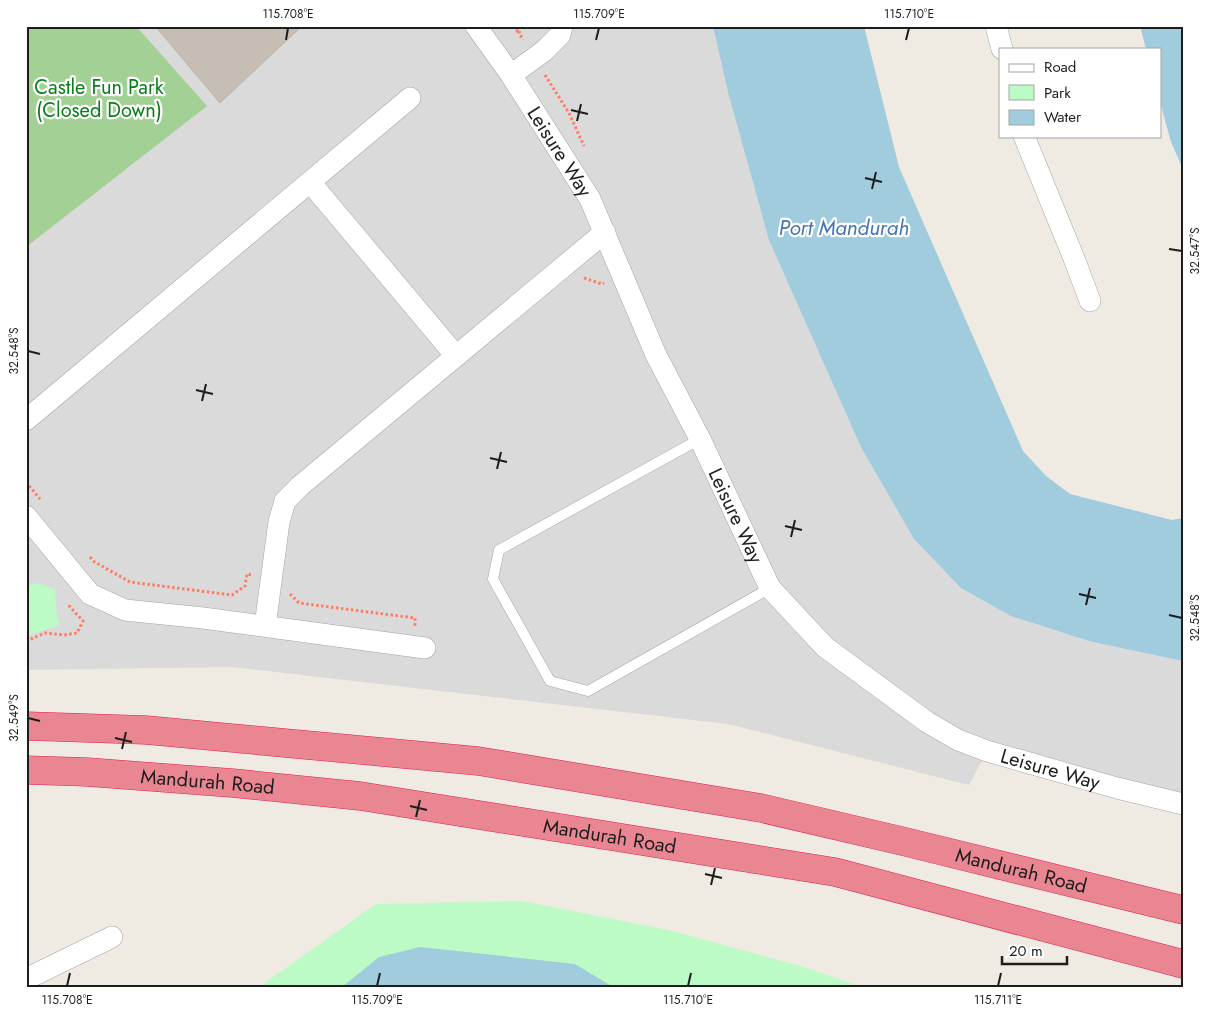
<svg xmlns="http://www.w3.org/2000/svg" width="1209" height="1013" viewBox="0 0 1209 1013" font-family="Jost,sans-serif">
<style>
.residential{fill:#dbdada}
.forest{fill:#a2d095}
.park{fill:#bcfbc5}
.water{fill:#a0ccde}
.building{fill:#c6beb5;stroke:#c1b2a4}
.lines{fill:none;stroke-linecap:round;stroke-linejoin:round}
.lane-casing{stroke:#a4a4a4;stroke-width:11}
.street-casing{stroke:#a4a4a4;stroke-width:22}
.highway-casing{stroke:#df1d53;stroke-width:29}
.path{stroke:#ff7d63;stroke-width:3;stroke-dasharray:2.5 2.5;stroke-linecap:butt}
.lane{stroke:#fff;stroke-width:10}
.street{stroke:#fff;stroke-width:21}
.highway{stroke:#ea8692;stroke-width:28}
.ticks{fill:none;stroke:#1d1d1d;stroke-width:2}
.labels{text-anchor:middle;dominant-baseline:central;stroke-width:4.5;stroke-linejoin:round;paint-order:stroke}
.park-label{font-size:20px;fill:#077f19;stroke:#fff}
.street-label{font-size:20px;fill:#1d1d1d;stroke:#fff}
.water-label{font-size:21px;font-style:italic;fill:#4674b0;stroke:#fff}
.neatline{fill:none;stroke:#1d1d1d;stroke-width:2}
.ticks-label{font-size:12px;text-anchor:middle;fill:#1d1d1d}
</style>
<rect width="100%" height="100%" fill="#efebe2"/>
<polygon class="residential" points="26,26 715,26 754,185 1183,650 1183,802 987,751 969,785 728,724 232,667 26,670"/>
<polygon class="forest" points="26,26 136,26 207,106 26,247"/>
<g class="park">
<polygon points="39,583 55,590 57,615 60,625 26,636 26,586"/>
<polygon points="522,901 673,931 804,967 862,987 259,987 376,904"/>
</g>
<g class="water">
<polygon points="713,26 864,26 899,167 1023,451 1046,476 1070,494 1172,520 1183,518 1183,661 1089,641 1011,616 961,588 914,539 861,447 769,240 728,92"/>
<polygon points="1140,26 1183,26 1183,169 1171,142 1160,102 1160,49 1146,49"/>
<polygon points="420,947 575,964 613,987 342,987 379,957"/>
</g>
<polygon class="building" points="155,26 302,26 220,103"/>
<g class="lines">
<g class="lane-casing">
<polyline id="lane" points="700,439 499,550 493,579 550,681 588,691 770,588"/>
</g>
<g class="street-casing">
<g id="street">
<path id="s1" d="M476,26L511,75L590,199L656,355L700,439L770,588L825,647L927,722L958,740L987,751L1117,788L1183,804"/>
<polyline points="996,26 1002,49"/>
<polyline points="511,75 544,51 560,35 562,26"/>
<polyline points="1024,136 1075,261 1090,301"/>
<polyline points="310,182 456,356"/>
<polyline points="26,420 410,98"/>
<polyline points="26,516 90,594 125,610 203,618 425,648"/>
<polyline points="265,626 279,522 285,501 300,486 605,232"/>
<polyline points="26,979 112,937"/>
</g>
</g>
<g class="highway-casing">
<g id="highway">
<path id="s2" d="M26,726L146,730L478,761L761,808L906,842L1183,910"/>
<path id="s3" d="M26,770L87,772L232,783L360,796L835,872L1183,964"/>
</g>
</g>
<g class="path">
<polyline points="513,26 519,33"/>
<polyline points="521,26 519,33 523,40"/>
<polyline points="545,75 569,113 584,146"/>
<polyline points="584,278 602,284 604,283"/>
<polyline points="26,482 40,499"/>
<polyline points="90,557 93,561 130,582 232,595 245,586 247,574 252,575"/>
<polyline points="290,594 299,603 415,618 415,627"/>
<polyline points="26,641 45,633 64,635 77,633 83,621 70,607 68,603"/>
</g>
<use href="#lane" class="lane"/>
<use href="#street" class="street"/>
<use href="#highway" class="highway"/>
</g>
<path class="ticks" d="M286,40L288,28M596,40L599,28M906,40L909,28M571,110L588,114M577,121L581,104M865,178L882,182M872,189L876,172M1169,249L1182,251M28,351L40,354M196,390L213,394M202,401L206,384M490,458L507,462M497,469L501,452M785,526L802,530M791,537L795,520M1079,594L1096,598M1086,605L1090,588M1169,615L1182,618M28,718L40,721M115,738L132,742M122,749L126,732M410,806L427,810M416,817L420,800M705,874L722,878M711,885L715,868M67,986L70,973M377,986L380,973M688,986L691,973M998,986L1001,973"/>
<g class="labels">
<g class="park-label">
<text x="99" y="87">Castle Fun Park<tspan x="99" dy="23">(Closed Down)</tspan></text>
</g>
<g class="street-label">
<text stroke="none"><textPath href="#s1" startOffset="151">Leisure Way</textPath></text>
<text stroke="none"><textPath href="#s1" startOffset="556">Leisure Way</textPath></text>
<text stroke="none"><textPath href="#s1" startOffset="976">Leisure Way</textPath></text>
<text stroke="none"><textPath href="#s3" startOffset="182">Mandurah Road</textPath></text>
<text stroke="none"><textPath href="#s3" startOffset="588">Mandurah Road</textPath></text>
<text stroke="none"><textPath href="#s2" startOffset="1008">Mandurah Road</textPath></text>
</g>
<g class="water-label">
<text x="844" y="228">Port Mandurah</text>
</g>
</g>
<rect width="1209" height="1013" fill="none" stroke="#ffffff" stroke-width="55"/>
<rect x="999" y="48" width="162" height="90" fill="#ffffff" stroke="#a5a5a5"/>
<rect x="1009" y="64" width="25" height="8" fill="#ffffff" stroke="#a5a5a5"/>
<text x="1044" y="72" font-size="15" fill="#1d1d1d">Road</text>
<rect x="1009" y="85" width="25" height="15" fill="#bcfbc5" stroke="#a5a5a5"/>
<text x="1044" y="98" font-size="15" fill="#1d1d1d">Park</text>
<rect x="1009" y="110" width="25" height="15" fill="#a0ccde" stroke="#a5a5a5"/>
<text x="1044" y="122" font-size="15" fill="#1d1d1d">Water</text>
<path d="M1002 956v8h65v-8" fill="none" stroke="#1d1d1d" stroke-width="2.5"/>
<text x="1009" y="956" font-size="15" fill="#1d1d1d" stroke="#ffffff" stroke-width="4" paint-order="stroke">20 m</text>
<rect x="28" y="28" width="1154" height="958" class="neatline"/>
<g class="ticks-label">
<text x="288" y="18">115.708°E</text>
<text x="599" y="18">115.709°E</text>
<text x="909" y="18">115.710°E</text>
<text transform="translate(1195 251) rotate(-90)" y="4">32.547°S</text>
<text transform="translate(14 351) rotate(-90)" y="4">32.548°S</text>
<text transform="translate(1195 618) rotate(-90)" y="4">32.548°S</text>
<text transform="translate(14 718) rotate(-90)" y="4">32.549°S</text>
<text x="67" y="1004">115.708°E</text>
<text x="377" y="1004">115.709°E</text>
<text x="688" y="1004">115.710°E</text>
<text x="998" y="1004">115.711°E</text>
</g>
</svg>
